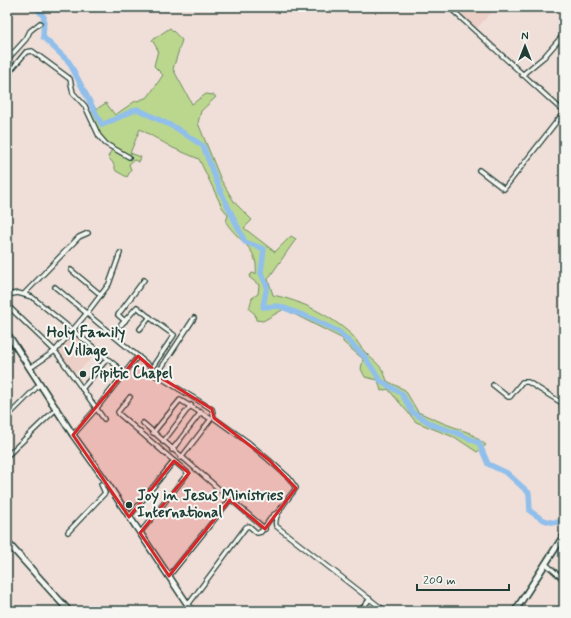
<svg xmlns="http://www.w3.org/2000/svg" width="571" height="618" viewBox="0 0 571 618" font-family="Mynerve,sans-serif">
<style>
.built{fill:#eccfc6}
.green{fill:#bbd78e;stroke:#6d8a61}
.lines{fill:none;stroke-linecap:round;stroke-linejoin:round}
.river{stroke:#91bfeb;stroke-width:5.5}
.street-casing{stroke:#1f3d34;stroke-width:6}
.secondary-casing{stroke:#1f3d34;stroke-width:8}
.street{stroke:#f6f6f2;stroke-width:3.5}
.secondary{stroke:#f6f6f2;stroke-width:5}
.marked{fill:#d62828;fill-opacity:0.2;stroke:#d62828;stroke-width:3;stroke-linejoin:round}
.poi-dot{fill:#1f3d34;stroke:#f6f6f2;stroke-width:1.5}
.labels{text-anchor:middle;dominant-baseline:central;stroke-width:4;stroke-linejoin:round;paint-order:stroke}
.poi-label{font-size:15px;font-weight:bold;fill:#1f3d34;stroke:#f6f6f2;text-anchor:start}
.neighbourhood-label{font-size:16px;font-weight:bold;fill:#1f3d34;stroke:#f6f6f2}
</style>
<rect width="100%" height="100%" fill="#f0dfd8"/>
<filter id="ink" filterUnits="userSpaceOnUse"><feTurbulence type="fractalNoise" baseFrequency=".025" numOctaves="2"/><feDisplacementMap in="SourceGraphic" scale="8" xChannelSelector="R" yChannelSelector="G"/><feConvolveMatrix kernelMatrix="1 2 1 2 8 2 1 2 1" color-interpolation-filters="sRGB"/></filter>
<g filter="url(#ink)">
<g class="built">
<polygon points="473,7 496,7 477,28 462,15 465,11 468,13"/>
<polygon points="73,333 97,352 83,367 74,373 59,351"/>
</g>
<path class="green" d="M170,28L182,40L173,69L192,104L206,94L214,95L216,97L201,111L198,123L221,180L235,203L252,220L244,228L275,252L291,236L296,239L268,279L273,295C302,301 330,315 352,335C357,340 360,347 365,352C376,364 382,364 387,381L405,390L418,412L443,423L470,433L486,445L477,452L456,438L416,422L388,389L381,391L378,380L365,377L361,369L363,359L343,342V339L284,309L263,321L256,320L255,314L249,309L252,298L258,294L259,285L249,277L252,273L256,274C259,247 238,242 226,222L228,215L222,207L199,159L173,148L140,129L130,153L141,157L139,162L134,160L129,164L131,170L127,177L116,171L113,163L108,157L112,149L96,135L87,115L106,103L115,115L134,102L148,97L163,75L154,66L158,50L152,40Z"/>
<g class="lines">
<path class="river" d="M36,7L44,17L43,37L69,62L102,125L137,109L176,128L203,146L220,190L245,242L264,249L261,273L267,286L263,307L279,306L308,317L339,332L364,356L381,381L402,394L412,412L433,425L457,433L479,443L488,464L507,473L529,493L530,511C541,519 548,524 561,522L564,524"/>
<g class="street-casing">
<g id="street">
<polyline points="449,7 564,112"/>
<polyline points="7,60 26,39 30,31 40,23"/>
<polyline points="7,75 26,52 32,51 70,79 73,93 85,106 99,136 106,144 129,157"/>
<polyline points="522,75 544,57 564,34"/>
<polyline points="479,170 504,189 564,112"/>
<polyline points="71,270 101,295"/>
<polyline points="55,287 152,368"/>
<polyline points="24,294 79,237 88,233"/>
<polyline points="7,295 18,293 32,297 125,373"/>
<polyline points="7,305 55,351 104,419"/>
<polyline points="125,321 118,315 144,280"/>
<path d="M121,325L137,307C149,317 160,326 174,335L151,369V372L212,409L214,418L249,443L269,460L289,478L296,488C289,498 273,514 276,526L385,611"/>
<polyline points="140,329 150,317"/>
<polyline points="30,368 55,351 87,313 109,284 120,253"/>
<polyline points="156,376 194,318"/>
<polyline points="493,385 508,397 510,397 522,382 528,382 562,403 564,417"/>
<polyline points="82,389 107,359"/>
<polyline points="130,397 118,412 119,414 188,473 140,533"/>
<polyline points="7,417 40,384"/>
<polyline points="143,423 265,529"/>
<polyline points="153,433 180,400 211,419 181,458"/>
<polyline points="73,435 96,409 138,356"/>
<polyline points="163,442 191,405"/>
<polyline points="172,450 201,412"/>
<polyline points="7,456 57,408"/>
<polyline points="564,501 564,504"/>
<polyline points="129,517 174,461"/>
<polyline points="68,532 105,493 101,484"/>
<polyline points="546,564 564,580"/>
<polyline points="169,576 230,500"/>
<polyline points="188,605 246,527 249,526 257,533 261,532 273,515 280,511"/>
<polyline points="360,611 370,599"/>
</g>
</g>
<g class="secondary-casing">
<g id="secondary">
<polyline points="7,333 73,435 101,474 192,611"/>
<polyline points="7,542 69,611"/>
<polyline points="515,611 564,535"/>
</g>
</g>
<use href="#street" class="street"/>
<use href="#secondary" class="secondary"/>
</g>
</g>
<path class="marked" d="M138,356L152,368L150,371L212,409L214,418L269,460L296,488L265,529L230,500L169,576L140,533L189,473L174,461L129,517L73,435Z"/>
<g class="poi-dot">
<circle cx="83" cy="374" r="4"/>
<circle cx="129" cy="505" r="4"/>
</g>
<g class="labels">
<g class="poi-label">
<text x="91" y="374">Pipitic Chapel</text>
<text x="137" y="496">Joy in Jesus Ministries<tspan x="137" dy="17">International</tspan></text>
</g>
<g class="neighbourhood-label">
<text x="86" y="332">Holy Family<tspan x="86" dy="18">Village</tspan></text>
</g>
</g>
<rect width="571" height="618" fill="none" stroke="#f6f6f2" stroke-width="24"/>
<rect x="12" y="12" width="547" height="594" fill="none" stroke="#1f3d34" stroke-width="1.5" filter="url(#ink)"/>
<g transform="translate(525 46)" stroke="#f6f6f2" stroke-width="3" paint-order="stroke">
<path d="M0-3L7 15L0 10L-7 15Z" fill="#1f3d34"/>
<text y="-6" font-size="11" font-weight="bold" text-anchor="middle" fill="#1f3d34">N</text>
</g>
<path d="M417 584v6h92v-6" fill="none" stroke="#1f3d34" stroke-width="2"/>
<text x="423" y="584" font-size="12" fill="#1f3d34" stroke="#f6f6f2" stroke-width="3" paint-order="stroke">200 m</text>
</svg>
